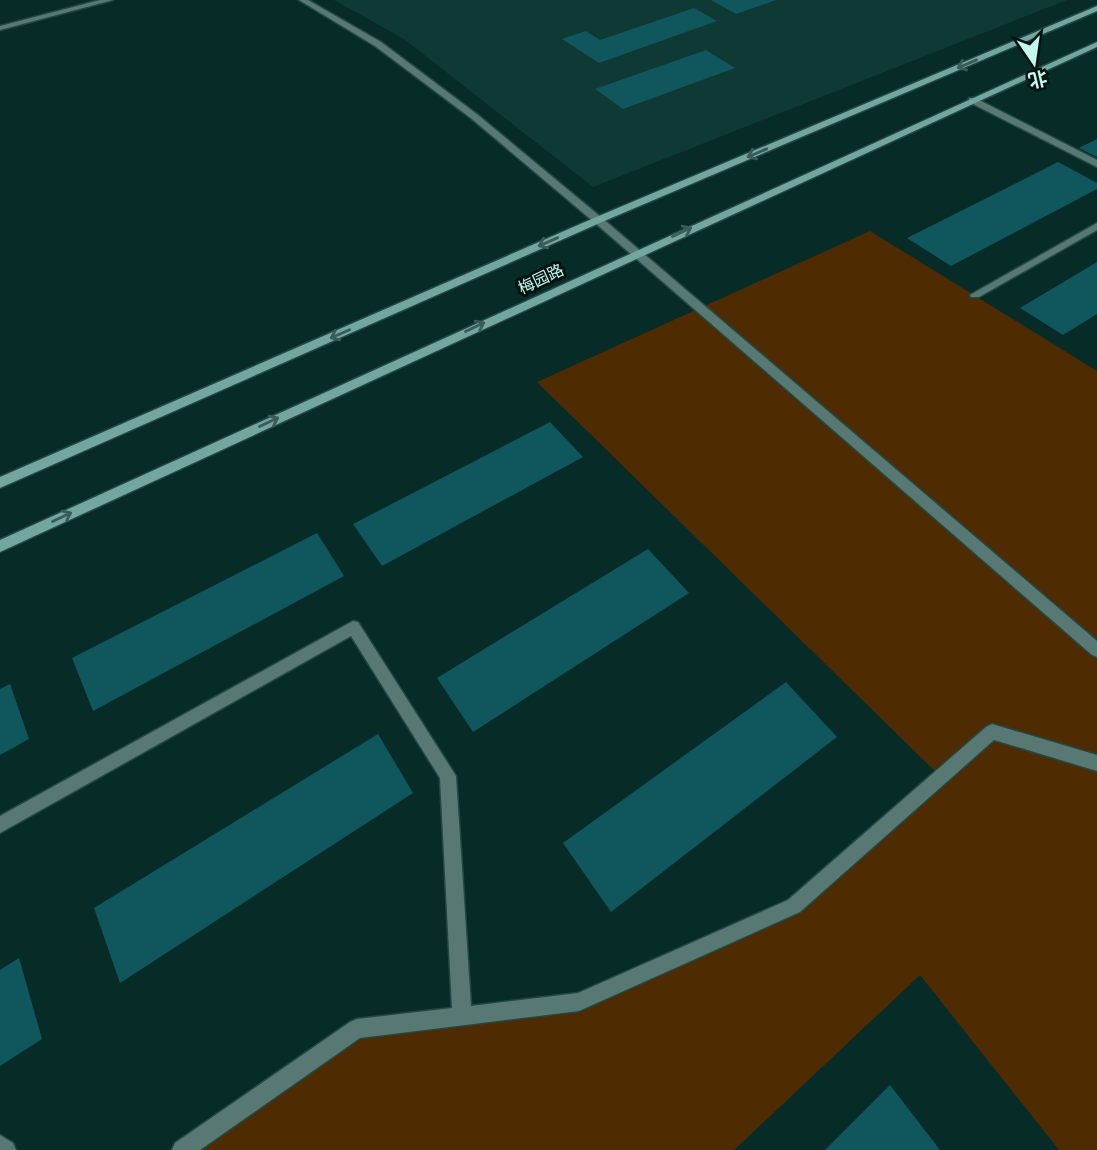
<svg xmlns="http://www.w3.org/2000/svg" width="1097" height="1150" viewBox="0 0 1097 1150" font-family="Helvetica,'Noto Sans SC',sans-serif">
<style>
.built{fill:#0f3935}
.green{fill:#4e2b00}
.building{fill:#10565d}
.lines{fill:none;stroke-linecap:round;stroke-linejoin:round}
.lane-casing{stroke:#214844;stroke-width:3}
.street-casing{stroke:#214844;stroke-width:3}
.secondary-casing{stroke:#214844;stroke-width:3}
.lane{fill:#587873;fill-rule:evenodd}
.street{fill:#587873;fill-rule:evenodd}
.secondary{fill:#73a69f;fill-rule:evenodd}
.oneway{stroke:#3a5c58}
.labels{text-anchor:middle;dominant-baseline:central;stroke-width:6;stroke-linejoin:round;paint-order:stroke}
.far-street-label{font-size:16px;fill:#c4f6ee;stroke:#001311}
</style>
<rect width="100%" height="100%" fill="#072c28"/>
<polygon class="built" points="334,0 1067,0 593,187 404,39"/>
<polygon class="green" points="870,231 1097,371 1097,1150 1059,1150 920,975 734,1150 182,1150 357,1029 579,1002 794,906 941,777 537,382"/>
<g class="building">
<polygon points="711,0 776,0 736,14"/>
<polygon points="694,8 717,21 599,63 562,39 586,31 600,40"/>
<polygon points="706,50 735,68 623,109 595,89"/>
<polygon points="1097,139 1097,157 1079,148"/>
<polygon points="1058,162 1097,183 1097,189 951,266 907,238"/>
<polygon points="1097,262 1097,314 1063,335 1020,308"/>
<polygon points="550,422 583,457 382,566 353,524"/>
<polygon points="317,533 344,576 93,711 72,658"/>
<polygon points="648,549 689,593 473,732 437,678"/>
<polygon points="786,682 837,737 611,912 563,843"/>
<polygon points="10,684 29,739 0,755 0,689"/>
<polygon points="378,734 413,793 120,983 94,908"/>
<polygon points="19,958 42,1039 0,1066 0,970"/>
<polygon points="890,1085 940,1150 825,1150"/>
</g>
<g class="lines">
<g class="lane-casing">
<g id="lane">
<polygon points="969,98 975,98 1097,160 1097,167 969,102"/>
<polygon points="594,218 602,218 1097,641 1097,657 1092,655 594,222"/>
<polygon points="1097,223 1097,230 979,297 971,297 970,295"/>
<polygon points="353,621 358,622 456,776 471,1006 578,993 788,900 986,727 992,724 1097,755 1097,771 994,740 800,912 579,1011 360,1038 200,1150 172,1150 175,1143 350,1022 357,1019 452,1008 440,778 351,636 0,833 0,816"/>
<polygon points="0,1135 13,1143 16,1150 0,1150"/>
</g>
</g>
<g class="street-casing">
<g id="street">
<polygon points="100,0 113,0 0,30 0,26"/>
<polygon points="299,0 308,0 381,42 478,115 602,218 602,222 594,222 472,119 375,46"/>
</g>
</g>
<g class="secondary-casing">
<g id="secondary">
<polygon points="1097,6 1097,11 602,222 0,488 0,477 594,218"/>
<polygon points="1097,42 1097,47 0,552 0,540"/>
</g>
</g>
<use href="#lane" class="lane"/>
<use href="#street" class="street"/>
<use href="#secondary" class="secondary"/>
</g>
<defs><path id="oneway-shaft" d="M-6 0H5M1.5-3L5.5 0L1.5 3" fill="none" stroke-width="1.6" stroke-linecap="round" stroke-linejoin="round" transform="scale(1.75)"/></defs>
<g class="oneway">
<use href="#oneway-shaft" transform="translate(967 64) rotate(157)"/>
<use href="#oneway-shaft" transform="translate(757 153) rotate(157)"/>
<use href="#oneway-shaft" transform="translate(682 232) rotate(-25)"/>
<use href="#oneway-shaft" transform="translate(548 242) rotate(156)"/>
<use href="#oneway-shaft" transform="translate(475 327) rotate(-25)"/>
<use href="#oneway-shaft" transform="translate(340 334) rotate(156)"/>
<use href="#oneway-shaft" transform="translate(269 422) rotate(-25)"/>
<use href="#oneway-shaft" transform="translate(62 517) rotate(-25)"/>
</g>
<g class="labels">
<g class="far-street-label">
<text transform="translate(541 279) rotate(-25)">梅园路</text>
</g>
</g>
<g transform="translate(1034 63) rotate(167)" stroke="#001311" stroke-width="5" paint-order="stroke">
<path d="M0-5L12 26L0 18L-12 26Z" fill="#c4f6ee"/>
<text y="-10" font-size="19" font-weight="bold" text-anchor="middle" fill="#c4f6ee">北</text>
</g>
</svg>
